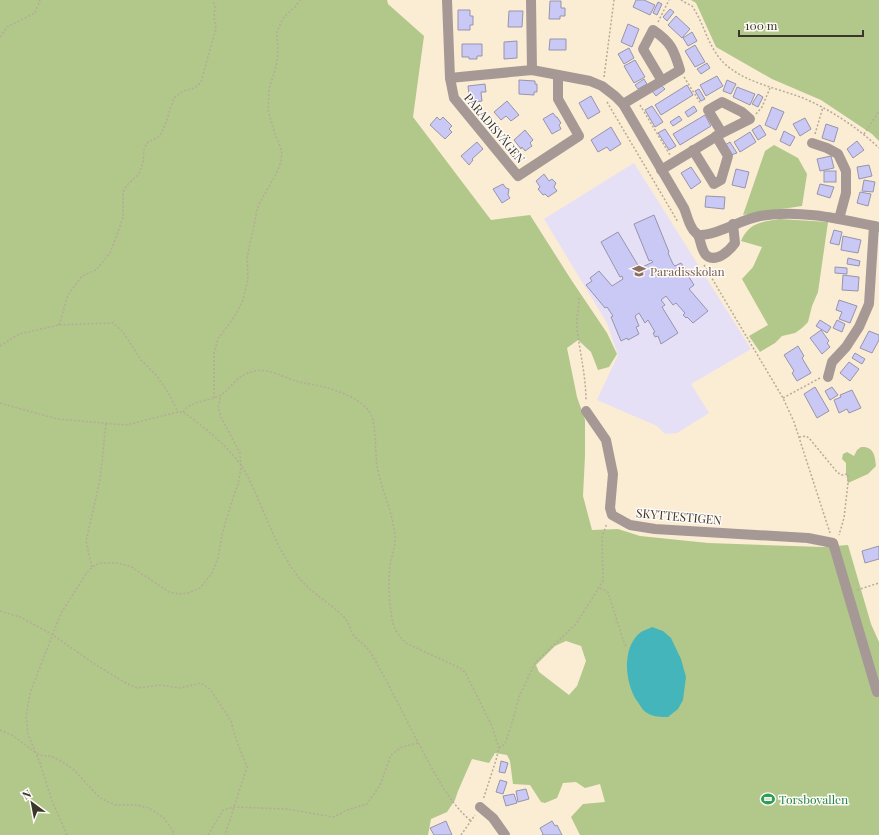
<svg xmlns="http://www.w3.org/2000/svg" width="879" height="835" viewBox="0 0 879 835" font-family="'Playfair Display',serif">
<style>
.education{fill:#e6e0f6}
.green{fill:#b1c88a;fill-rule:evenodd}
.water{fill:#44b6bb}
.building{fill:#cac8f4;stroke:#9695ad}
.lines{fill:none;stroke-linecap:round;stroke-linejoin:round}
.path{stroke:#b6ab98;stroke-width:1.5;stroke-dasharray:2 2;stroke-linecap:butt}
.minor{stroke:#a69995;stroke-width:10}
.labels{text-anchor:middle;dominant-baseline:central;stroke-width:3;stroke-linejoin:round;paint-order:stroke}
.street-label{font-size:12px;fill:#3b352c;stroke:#fefbf6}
.education-label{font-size:12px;fill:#785e54;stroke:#fefbf6;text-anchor:start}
.leisure-label{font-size:12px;fill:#27864d;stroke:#fefbf6;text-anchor:start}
</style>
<rect width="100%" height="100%" fill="#fbecd4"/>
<polygon class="education" points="634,163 751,349 691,384 709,413 677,433 665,434 657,426 597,400 618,355 607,323 544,219"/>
<g class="green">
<path d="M0,0H387L388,4L424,36L413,117L491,220L530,215L572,281L607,333L617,354L609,367L598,370L591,352L578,340L567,348L577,397L585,420V456L583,496L592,530L618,529L640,536L708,543L823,547L848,545L871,624L879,642V835H580L571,817L583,804L605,802L600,784L585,788L576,782L563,783L557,798L545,803L541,802L530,785L513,784L510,761L507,755L495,753L489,763L472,759L458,791L455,800L447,812L431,819L428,835H0ZM566,641L581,646L586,661L577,686L569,695L539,672L536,665L555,646Z"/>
<polygon points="691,0 879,0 879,141 872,134 821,100 772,79 716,47 696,3"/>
<polygon points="774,145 798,158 807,174 802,206 743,215 765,151"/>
<path d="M780,219L828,222L818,292L812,306L808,322L802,328L795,333L782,336L775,343L760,352L749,336L768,325L742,279L753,267L762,247L741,241C749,222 762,222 780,219Z"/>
<path d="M861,447C874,446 875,456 876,466L868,474L848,483L846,473V463L842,459L843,454L847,452L854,456L857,450Z"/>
</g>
<path class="water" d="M652,627L663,631L671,638L681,659L686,677L683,700L678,709L668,717C661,717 653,717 647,713C643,711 640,705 637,701C625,683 621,647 641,632C644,630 649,629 652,627Z"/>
<g class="building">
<polygon points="636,0 644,0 655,5 650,15 633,7"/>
<polygon points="550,1 561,1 561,8 565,8 565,16 560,16 560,19 549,19"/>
<polygon points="658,2 662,4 657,15 653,13"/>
<polygon points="670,9 674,12 667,21 663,17"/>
<polygon points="458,10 470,10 470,16 473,16 473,25 470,25 470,30 458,30"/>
<polygon points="509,11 523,11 522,27 508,27"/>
<polygon points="676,16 690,29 682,38 668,25"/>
<polygon points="628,24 639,29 632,47 621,42"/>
<polygon points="692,32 697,41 688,46 683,38"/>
<polygon points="550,39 566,39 566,50 549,50"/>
<polygon points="517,41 517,58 504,59 504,42"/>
<polygon points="462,44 482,44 482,56 477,56 477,59 469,59 469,57 462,57"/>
<polygon points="695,45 705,62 695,67 685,51"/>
<polygon points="629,48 634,58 624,64 618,54"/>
<polygon points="635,60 645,77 634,83 624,66"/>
<polygon points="707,63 710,68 701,74 697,69"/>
<polygon points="717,76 723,86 706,96 700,85"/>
<polygon points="644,79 647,84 638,89 635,85"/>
<polygon points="519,80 535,81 535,84 537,84 537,92 534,92 534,95 519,94"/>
<polygon points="727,80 736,84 731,94 723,91"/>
<polygon points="485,84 486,92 481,92 482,101 470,103 468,86"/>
<polygon points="661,85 665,89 656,96 652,91"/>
<polygon points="687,85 693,95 661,115 655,105"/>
<polygon points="737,87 755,94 750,105 733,97"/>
<polygon points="699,89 705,99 701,101 695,91"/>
<polygon points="758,94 763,97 758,107 752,104"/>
<polygon points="591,96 600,112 588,119 579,103"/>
<polygon points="507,101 519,115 511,121 506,116 501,120 494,112"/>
<polygon points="652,106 663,122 655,127 645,110"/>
<polygon points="694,106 697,111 688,117 685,112"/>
<polygon points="772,107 784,112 776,130 765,125"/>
<polygon points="553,113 556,117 557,117 561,123 559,125 561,129 552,134 543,119"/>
<polygon points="705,115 711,126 680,145 673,134"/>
<polygon points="679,116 682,120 673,126 670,122"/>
<polygon points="437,117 440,120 443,117 452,126 449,129 452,132 445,139 430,125"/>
<polygon points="805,118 811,129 800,136 793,124"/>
<polygon points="826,124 838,128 834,142 822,138"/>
<polygon points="760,125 766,135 758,140 752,130"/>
<polygon points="611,127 621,144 610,151 607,147 598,152 591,140"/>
<polygon points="665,129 676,146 669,150 658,133"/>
<polygon points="525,130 533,140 530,143 532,146 525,151 522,147 521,149 514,140"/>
<polygon points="784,131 795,137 790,146 780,141"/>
<polygon points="750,132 756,142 740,152 734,142"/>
<polygon points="857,141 864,150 853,158 847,149"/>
<polygon points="477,142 483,149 472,159 473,160 469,165 461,156"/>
<polygon points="730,142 737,153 731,155 725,145"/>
<polygon points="831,156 834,168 820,171 817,159"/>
<polygon points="869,165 872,176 859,179 857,167"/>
<polygon points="691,167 701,182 691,189 681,173"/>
<polygon points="736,169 749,172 745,188 732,185"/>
<rect x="824" y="171" width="12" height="11"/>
<polygon points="544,174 549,181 552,179 556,183 554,187 557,191 548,197 545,194 543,195 538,189 540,187 536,181"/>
<polygon points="864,180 875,182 873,192 862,191"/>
<polygon points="503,184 506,188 509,189 508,195 510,198 502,203 493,189"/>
<polygon points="820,184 834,187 830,198 817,194"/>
<polygon points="860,192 871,194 868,206 857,203"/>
<polygon points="706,196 725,197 724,209 705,207"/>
<polygon points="654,215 669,252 668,253 673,264 675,266 681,263 690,276 689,277 694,285 689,289 708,311 693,323 687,317 686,318 683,315 685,313 676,303 673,305 666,296 661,300 665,305 662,307 678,333 661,344 658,336 655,337 653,333 655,332 648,320 645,323 639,313 635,316 639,326 636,327 639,334 628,340 627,338 621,341 611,317 613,316 607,307 605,308 586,285 592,281 590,278 599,271 612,286 623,279 622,276 620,277 601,242 618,232 639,267 638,268 638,269 653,262 651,260 649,261 634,224"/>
<polygon points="834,230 842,232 839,245 830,243"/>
<polygon points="843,236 861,240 858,253 841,250"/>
<polygon points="848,258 860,261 859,266 847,264"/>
<polygon points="835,267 847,268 847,274 835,273"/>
<polygon points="843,275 859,277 858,291 842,290"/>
<polygon points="839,300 857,306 850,323 839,319 842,312 836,310"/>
<polygon points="820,320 831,327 827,333 816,326"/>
<polygon points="837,320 845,324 842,332 833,328"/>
<polygon points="821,330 829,341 827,343 830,347 822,354 810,338"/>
<polygon points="869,331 879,335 879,340 872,353 860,348"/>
<polygon points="798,346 804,356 802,358 811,373 797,381 792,373 794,371 784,355"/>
<polygon points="855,353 865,359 862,364 852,358"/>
<polygon points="849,362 859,369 850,381 840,373"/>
<polygon points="815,387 829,411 817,418 804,394"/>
<polygon points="832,387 838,395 830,400 825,391"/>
<polygon points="852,390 861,408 849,413 847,409 839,413 834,400 841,397 840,395"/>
<polygon points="879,546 879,559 865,563 862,551"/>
<polygon points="501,761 508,763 505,773 499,772"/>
<polygon points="500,780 507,782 503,794 496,792"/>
<polygon points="526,789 529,799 518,802 516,791"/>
<polygon points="514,794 517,803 506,806 503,796"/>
<polygon points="446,821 452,835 434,835 430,828"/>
<polygon points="552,821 555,826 557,825 562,835 542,835 543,834 540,828"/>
</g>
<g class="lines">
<g class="path">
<path d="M681,0C684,2 688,4 692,6C694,8 696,13 698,16C706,32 711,51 725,64C746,83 777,88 803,98C831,110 857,127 879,148"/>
<polyline points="658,22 669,0"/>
<polyline points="0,37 7,27 35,13 40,0"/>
<polyline points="604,77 614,0"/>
<polyline points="684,77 701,104"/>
<polyline points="607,102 678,222"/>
<polyline points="640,105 670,155"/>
<polyline points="756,114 762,107 770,88"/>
<polyline points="815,134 823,107"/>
<polyline points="864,134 879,111"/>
<polyline points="704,265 783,398 794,422 830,533"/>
<path d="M579,298C579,308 576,319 577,329C580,353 586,377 586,401"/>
<polyline points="59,325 68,295 82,276 96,270 110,253 123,218 123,192 127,185 139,174 143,162 144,150 147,143 160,136 167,120 170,109 174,98 183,91 195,88 201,82 216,28 214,17 215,7 213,0"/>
<polyline points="0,346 19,334 59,325 113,323 123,332 141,360 157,376 169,394 178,412"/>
<polyline points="214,398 214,353 218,339 235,316 243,300 248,279 247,258 258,206 275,176 281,162 282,151 274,131 268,110 269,89 276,67 278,53 277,31 284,17 295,7 300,0"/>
<polyline points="783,398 820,378"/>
<path d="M0,403L57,419L126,425L178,412H183C203,426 231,448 244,470C263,504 273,544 297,575C309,592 329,602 344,617C349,622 350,630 354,636C358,640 363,644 367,648C372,654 376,662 380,669C397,700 412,732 429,763C441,784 452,805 471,821"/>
<path d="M183,412C191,400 209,402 221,395C234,386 235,375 255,371C272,368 287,380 304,383C323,386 362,395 371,415C376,425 375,453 377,466C381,489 393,512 395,536C396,548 391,556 390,566C388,582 389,614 395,629C398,635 402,639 406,643L462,669L466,674L492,726L499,748L496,760L483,800"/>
<polyline points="799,437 806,436 809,438 837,472 841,475 848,474 848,483 844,518 839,535"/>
<polyline points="92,567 86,541 100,480 106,423"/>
<polyline points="600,588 608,592 623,640 626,646"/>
<polyline points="857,590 879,583"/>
<polyline points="0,611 20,617 53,635 96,665 126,683 137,688 160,685 180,688 201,683 210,689 231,721 236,739 247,767 225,835"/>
<polyline points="0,730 12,735 36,753 43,756 51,756 61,761 73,769 100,798 115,805 136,805 149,808 164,818 173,831 173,835"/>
<polyline points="499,748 505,744 514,717 519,697 535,663 576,624 603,581 602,537 607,523"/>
<polyline points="67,835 52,801 40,763 28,734 26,716 30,693 61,613 86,574 92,567 100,563 116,563 130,566 169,592 179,594 188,593 200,588 212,573 218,558 222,535 230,507 238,484 241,468 240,453 221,417 218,408 221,395"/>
<polyline points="208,835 223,810 234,807 286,809 334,817 347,810 367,804 380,785 391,755 402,747 418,743"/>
<polyline points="461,835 475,815"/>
</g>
<g class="minor">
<polyline points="447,0 450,78 454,98 518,176 579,136 558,99 558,75"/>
<polyline points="531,0 532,70"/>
<path d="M450,78L532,70L590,81L602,86L615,96L623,104L684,208C687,215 688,222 692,228C693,231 697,233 698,235C701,241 701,250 706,255C716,264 730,250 735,243L733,224"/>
<path d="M623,104L680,70C674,50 671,42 653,30L643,49L662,81"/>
<polyline points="812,143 827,148 838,154 846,171 846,193 839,219"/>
<polyline points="693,150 714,184 721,180 728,156 716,136"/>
<polyline points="661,170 722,133 750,119 742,112 722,102 708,110 722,133"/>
<path d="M698,235C719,235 739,220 760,216C799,209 840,219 879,227"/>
<polyline points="828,377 832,362 846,347 859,327 869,304 874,226"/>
<polyline points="586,411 606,440 613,474 610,508 612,515 630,525 655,529 808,538 833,543 877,692 879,691"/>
<polyline points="480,807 493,818 505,835"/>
</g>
</g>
<defs>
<g id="school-bare" transform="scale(1.08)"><path d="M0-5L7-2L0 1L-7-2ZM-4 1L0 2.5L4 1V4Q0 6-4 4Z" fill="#8d6e63" stroke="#fefbf6" stroke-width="2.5" paint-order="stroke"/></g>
<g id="stadium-bare" transform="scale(1.08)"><path d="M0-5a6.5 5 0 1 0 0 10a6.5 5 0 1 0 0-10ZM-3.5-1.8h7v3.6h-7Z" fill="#2e9e5b" stroke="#fefbf6" stroke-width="2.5" paint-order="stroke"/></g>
</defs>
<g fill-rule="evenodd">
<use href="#school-bare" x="639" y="271"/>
<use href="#stadium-bare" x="768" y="799"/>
</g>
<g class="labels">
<g class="street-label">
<text transform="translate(495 128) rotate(50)">PARADISVÄGEN</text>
<text transform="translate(679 516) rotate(5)">SKYTTESTIGEN</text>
</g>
<g class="education-label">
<text x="650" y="271">Paradisskolan</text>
</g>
<g class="leisure-label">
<text x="779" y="799">Torsbovallen</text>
</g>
</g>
<g transform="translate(32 803) rotate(328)" stroke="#fefbf6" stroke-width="3" paint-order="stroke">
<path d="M0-3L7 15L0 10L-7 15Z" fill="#3b352c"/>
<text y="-6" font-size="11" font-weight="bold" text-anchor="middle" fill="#3b352c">N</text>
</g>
<path d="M739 30v6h124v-6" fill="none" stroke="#3b352c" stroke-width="2"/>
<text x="745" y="30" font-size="12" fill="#3b352c" stroke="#fefbf6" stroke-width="3" paint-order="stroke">100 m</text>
</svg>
